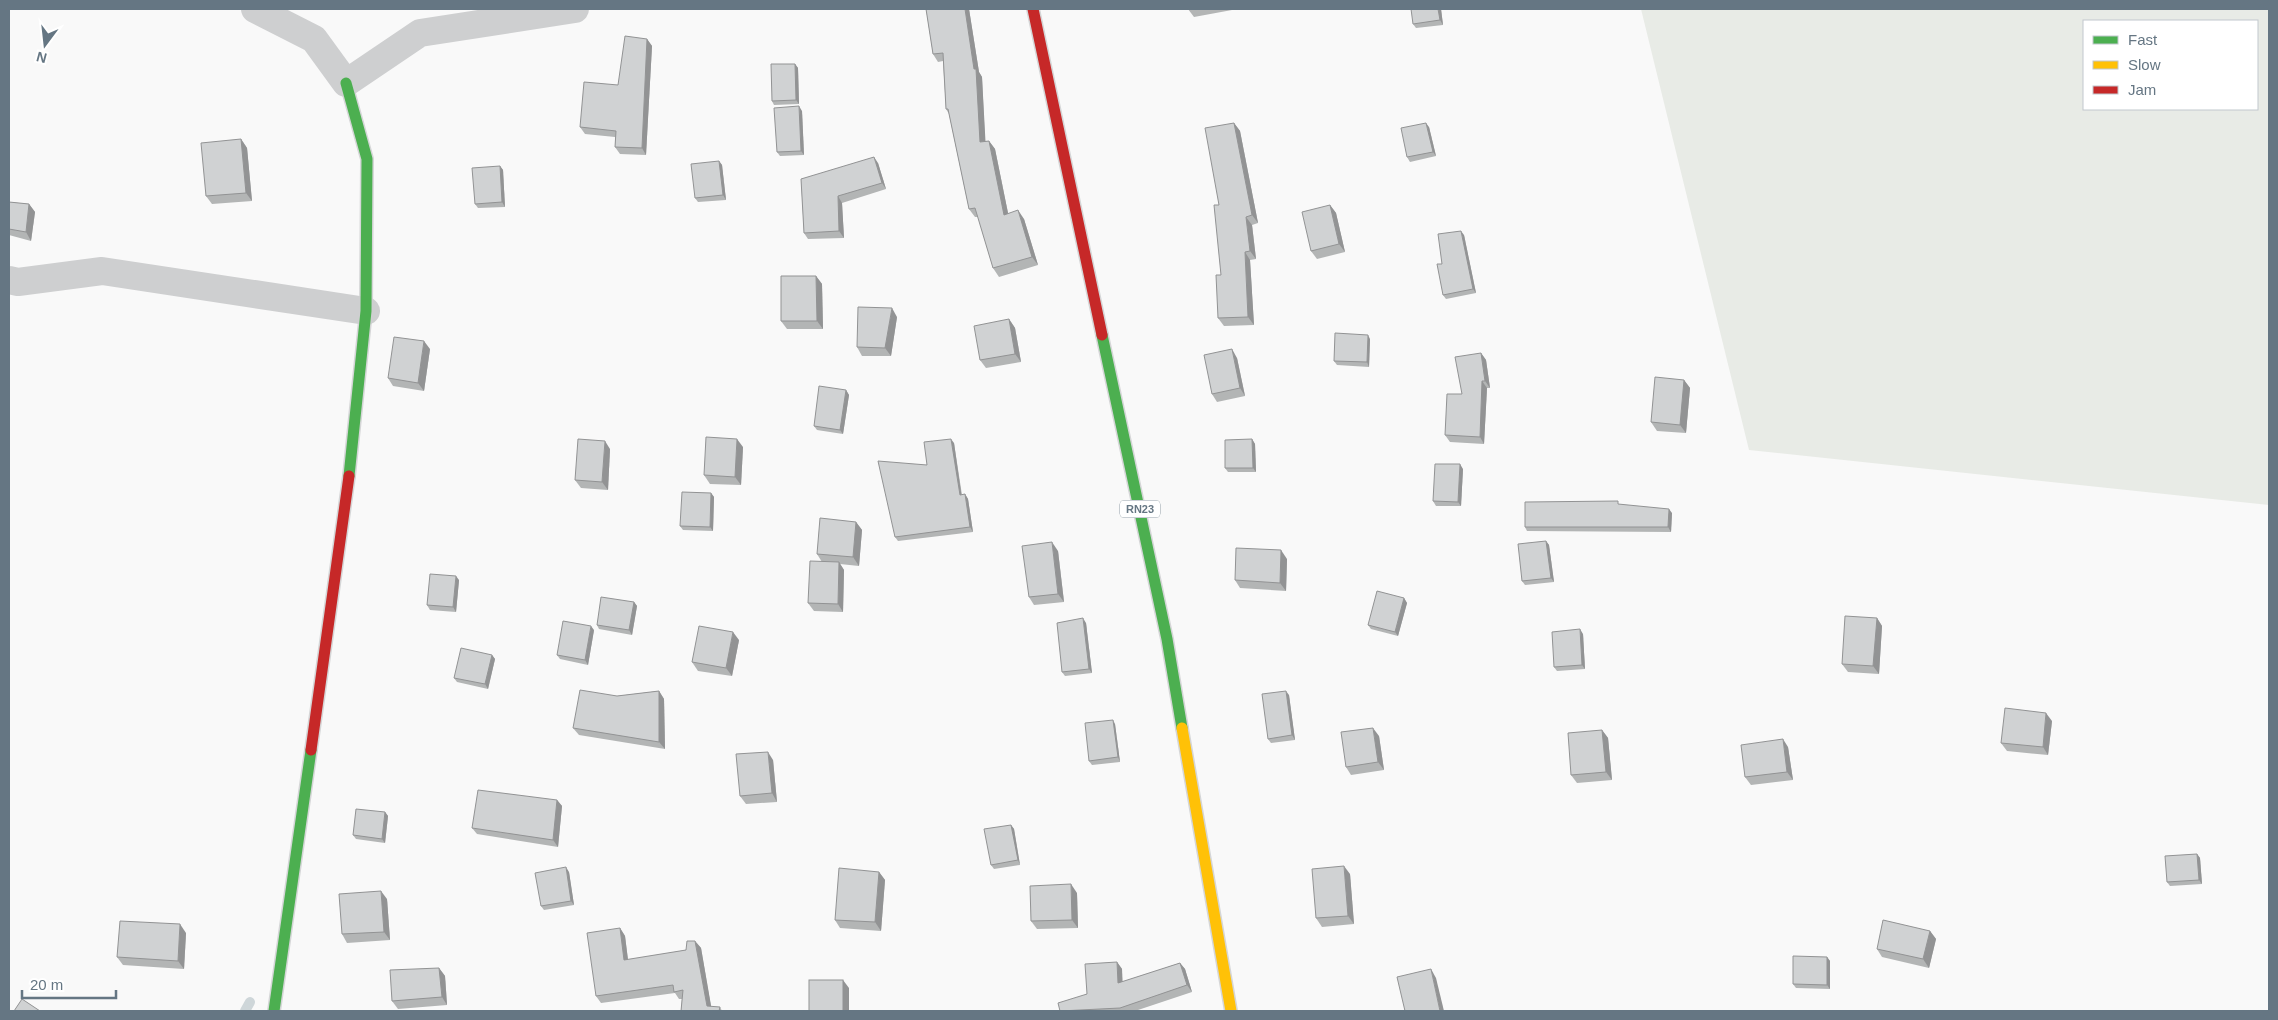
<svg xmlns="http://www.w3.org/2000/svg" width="2278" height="1020" viewBox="0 0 2278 1020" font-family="Helvetica,sans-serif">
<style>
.green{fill:#e8ebe6;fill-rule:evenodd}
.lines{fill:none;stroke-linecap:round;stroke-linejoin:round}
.stream{stroke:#ced6d9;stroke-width:10}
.fast-casing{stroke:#d5d6d7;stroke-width:14}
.slow-casing{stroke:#d5d6d7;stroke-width:14}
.jam-casing{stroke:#d5d6d7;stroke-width:14}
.street{stroke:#cecfd0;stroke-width:28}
.fast{stroke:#4caf50;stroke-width:11}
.slow{stroke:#ffc107;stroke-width:11}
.jam{stroke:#c62828;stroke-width:11}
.wall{fill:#b3b5b5}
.shaded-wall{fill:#929394}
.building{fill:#d0d2d3;stroke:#929394}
.labels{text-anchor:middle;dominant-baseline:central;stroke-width:5;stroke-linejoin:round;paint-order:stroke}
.shield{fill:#fff;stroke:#939fa8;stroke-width:1}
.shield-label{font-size:11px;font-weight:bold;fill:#657683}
</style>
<rect width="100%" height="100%" fill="#f9f9f9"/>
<path class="green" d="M1641,9H2269V505L1749,450ZM2084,21H2257V109H2084Z"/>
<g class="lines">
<polyline class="stream" points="245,1011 250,1002"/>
<g class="fast-casing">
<g id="fast">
<polyline points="346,83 367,159 366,311 349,476"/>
<polyline points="1102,335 1167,639 1182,728"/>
<polyline points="274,1011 311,750"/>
</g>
</g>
<g class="slow-casing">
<polyline id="slow" points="1182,728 1231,1011"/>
</g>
<g class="jam-casing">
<g id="jam">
<polyline points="1033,9 1102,335"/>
<polyline points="311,750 349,476"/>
</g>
</g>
<g class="street">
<polyline points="255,9 314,39 346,83 420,33 575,9"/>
<polyline points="9,280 18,282 102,271 366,311"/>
</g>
<use href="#fast" class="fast"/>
<use href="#slow" class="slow"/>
<use href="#jam" class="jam"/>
</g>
<g class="wall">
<polygon points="926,9 969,9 979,72 982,77 985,141 989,141 995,149 1008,213 1024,219 1038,265 999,277 993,268 978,217 975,217 969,209 949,114 946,109 943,61 938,62 933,54"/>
<polygon points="1188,9 1232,9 1232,10 1194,17"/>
<polygon points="1441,9 1443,25 1416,28 1413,24"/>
<polygon points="647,39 652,46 646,155 620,154 615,147 615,137 585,134 580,127 618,85"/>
<polygon points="795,64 798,68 799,104 774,105 772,101"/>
<polygon points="802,111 804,155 780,156 777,152"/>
<polygon points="1234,123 1240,131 1258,223 1252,225 1256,259 1250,260 1254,325 1224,326 1218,318 1221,275"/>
<polygon points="1429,127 1436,156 1410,162 1407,157"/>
<polygon points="241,139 247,148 252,201 212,204 206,196"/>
<polygon points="719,161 722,165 726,200 698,202 695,198"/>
<polygon points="878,163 886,189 842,203 844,238 808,239 804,233 801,179"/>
<polygon points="500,166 503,170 505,207 478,208 475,204"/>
<polygon points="9,202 29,204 35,212 31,241 9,235"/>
<polygon points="1330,205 1336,213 1345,252 1317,259 1311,251"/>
<polygon points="1464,235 1476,293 1446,299 1443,295 1442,264"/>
<polygon points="816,276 822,284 823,329 787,329 781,321"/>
<polygon points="897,317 891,356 862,356 857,347"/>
<polygon points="1009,319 1015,328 1021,362 986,368 980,360"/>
<polygon points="1370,339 1369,367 1337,365 1334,361"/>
<polygon points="430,349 424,391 393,386 388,378"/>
<polygon points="1481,353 1486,360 1490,388 1487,388 1484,444 1450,442 1445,435"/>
<polygon points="1237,358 1245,396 1217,402 1212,394"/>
<polygon points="1684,380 1690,388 1686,433 1657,431 1651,422"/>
<polygon points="846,390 849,395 843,434 817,430 814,426"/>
<polygon points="1252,439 1255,444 1256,472 1228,472 1225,468"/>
<polygon points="954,443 962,495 965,494 968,499 973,532 898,541 895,537 927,465"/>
<polygon points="743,447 741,485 710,484 704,475"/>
<polygon points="610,449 608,490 581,488 575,480"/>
<polygon points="1463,469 1461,506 1436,506 1433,501"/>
<polygon points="711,493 714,497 713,531 683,530 680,526"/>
<polygon points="1672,513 1671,532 1527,531 1525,527"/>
<polygon points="856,522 862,530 859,566 840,564 844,570 843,612 814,611 808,603 822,562 817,554"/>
<polygon points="1546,541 1549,545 1554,582 1525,585 1522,581"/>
<polygon points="1058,551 1064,602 1034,605 1029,597"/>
<polygon points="1287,559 1286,591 1240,588 1235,580"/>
<polygon points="459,580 456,612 430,610 427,605"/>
<polygon points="1404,598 1407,603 1398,636 1371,629 1368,625"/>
<polygon points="634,602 637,606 632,635 599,629 597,625"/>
<polygon points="1877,618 1882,626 1879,674 1848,672 1842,664"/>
<polygon points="1086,623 1092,673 1065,676 1062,672"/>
<polygon points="594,630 588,665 560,659 557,655"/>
<polygon points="1583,634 1585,669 1557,671 1554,667"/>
<polygon points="739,640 732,676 698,671 692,662"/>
<polygon points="492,655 495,659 488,689 457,682 454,678"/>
<polygon points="659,691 664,699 665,749 579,735 573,728 617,696"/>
<polygon points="1289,695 1295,740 1271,743 1268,739"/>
<polygon points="2052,721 2048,755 2007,751 2001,743"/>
<polygon points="1115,724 1120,762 1092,765 1089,761"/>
<polygon points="1602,730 1608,738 1612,780 1577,783 1571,775"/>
<polygon points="1379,736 1384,770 1351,775 1346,767"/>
<polygon points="1788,747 1793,780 1751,785 1745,777"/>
<polygon points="773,760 777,802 746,804 740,796"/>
<polygon points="557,800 562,806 558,847 477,834 472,828"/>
<polygon points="385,812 388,816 385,843 356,839 353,835"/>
<polygon points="1011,825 1014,829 1020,865 994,869 991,865"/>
<polygon points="2197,854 2200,858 2202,884 2170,886 2167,882"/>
<polygon points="569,872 574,905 544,910 541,906"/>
<polygon points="879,872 885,880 881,931 840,928 835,920"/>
<polygon points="1350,874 1354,924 1322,927 1316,918"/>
<polygon points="1077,893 1078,928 1037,929 1031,921"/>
<polygon points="387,899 390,940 347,943 342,934"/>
<polygon points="620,928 625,936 628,960 686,950 695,941 701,948 711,1007 720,1007 722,1011 681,1011 682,999 679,999 675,993 601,1003 596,996"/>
<polygon points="1930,931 1936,939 1929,968 1882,957 1877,949"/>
<polygon points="186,933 184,969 123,965 117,957"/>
<polygon points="1827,957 1830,961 1830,989 1796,988 1793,984"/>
<polygon points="1117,962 1122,969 1122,982 1180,963 1185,969 1192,992 1135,1011 1060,1011 1087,994"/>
<polygon points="439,968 445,976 447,1005 398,1009 392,1001"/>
</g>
<g class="shaded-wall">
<polygon points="965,9 969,9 979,72 982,77 986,151 980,142 974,69"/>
<polygon points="1438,9 1441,9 1443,25 1440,20"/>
<polygon points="647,39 652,46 646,155 642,148"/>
<polygon points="795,64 798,68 799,104 796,100"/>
<polygon points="799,106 802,111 804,155 801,151"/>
<polygon points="1234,123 1240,131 1258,223 1252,215"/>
<polygon points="1426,123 1429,127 1436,156 1433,152"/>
<polygon points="241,139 247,148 252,201 246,193"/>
<polygon points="989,141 995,149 1010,223 1004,215"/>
<polygon points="874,157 878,163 886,189 882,183"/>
<polygon points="719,161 722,165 726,200 723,195"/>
<polygon points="500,166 503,170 505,207 502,202"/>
<polygon points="838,196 842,203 844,238 839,231"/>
<polygon points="29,204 35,212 31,241 26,232"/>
<polygon points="1330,205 1336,213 1345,252 1339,244"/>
<polygon points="1018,210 1024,219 1038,265 1032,257"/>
<polygon points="1246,217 1252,225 1256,259 1250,251"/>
<polygon points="1461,231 1464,235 1476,293 1473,289"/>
<polygon points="1245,252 1250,260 1254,325 1248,317"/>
<polygon points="816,276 822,284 823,329 817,321"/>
<polygon points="892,308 897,317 891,356 885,348"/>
<polygon points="1009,319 1015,328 1021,362 1015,354"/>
<polygon points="1368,335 1370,339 1369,367 1367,362"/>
<polygon points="424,341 430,349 424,391 418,383"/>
<polygon points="1232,349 1237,358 1245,396 1240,388"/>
<polygon points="1481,353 1486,360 1490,388 1485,381"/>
<polygon points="1684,380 1690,388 1686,433 1680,425"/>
<polygon points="1482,381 1487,388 1484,444 1480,437"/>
<polygon points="846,390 849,395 843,434 840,430"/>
<polygon points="737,439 743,447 741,485 735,477"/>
<polygon points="951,439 954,443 962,499 960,495"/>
<polygon points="1252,439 1255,444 1256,472 1253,468"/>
<polygon points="605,441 610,449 608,490 602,482"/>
<polygon points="1460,464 1463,469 1461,506 1458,502"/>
<polygon points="711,493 714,497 713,531 710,527"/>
<polygon points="965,494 968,499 973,532 970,527"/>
<polygon points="1669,509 1672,513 1671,532 1668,527"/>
<polygon points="856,522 862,530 859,566 853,557"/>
<polygon points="1546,541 1549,545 1554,582 1551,578"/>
<polygon points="1052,542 1058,551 1064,602 1058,594"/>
<polygon points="1281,550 1287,559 1286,591 1280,583"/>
<polygon points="839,562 844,570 843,612 838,604"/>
<polygon points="456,576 459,580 456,612 453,607"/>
<polygon points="1404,598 1407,603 1398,636 1395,632"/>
<polygon points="634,602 637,606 632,635 629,630"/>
<polygon points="1083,618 1086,623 1092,673 1089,669"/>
<polygon points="1877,618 1882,626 1879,674 1873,666"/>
<polygon points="591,626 594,630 588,665 585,660"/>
<polygon points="1580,629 1583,634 1585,669 1582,665"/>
<polygon points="733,632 739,640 732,676 726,668"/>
<polygon points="492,655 495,659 488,689 485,684"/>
<polygon points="659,691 664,699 665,749 659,742"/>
<polygon points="1286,691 1289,695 1295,740 1292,735"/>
<polygon points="2046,713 2052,721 2048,755 2043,747"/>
<polygon points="1113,720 1115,724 1120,762 1118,757"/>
<polygon points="1373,728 1379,736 1384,770 1378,762"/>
<polygon points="1602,730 1608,738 1612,780 1606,772"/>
<polygon points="1783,739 1788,747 1793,780 1787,772"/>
<polygon points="768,752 773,760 777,802 772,793"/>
<polygon points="557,800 562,806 558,847 553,840"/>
<polygon points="385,812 388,816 385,843 382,839"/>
<polygon points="1011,825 1014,829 1020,865 1018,860"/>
<polygon points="2197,854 2200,858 2202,884 2199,880"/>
<polygon points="1344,866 1350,874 1354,924 1348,916"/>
<polygon points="566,867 569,872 574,905 571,901"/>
<polygon points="879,872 885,880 881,931 875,922"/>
<polygon points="1071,884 1077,893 1078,928 1072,920"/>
<polygon points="381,891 387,899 390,940 384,932"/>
<polygon points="180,924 186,933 184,969 178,961"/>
<polygon points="620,928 625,936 629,968 624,960"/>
<polygon points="1930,931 1936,939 1929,968 1923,959"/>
<polygon points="695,941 701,948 712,1011 707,1006"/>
<polygon points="1827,957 1830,961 1830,989 1827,985"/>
<polygon points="1117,962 1122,969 1123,990 1118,983"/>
<polygon points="1180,963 1185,969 1192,992 1187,985"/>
<polygon points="439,968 445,976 447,1005 442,997"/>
<polygon points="1431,969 1436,978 1444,1011 1440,1011"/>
<polygon points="843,980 849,988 849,1011 843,1011"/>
</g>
<g class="building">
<polygon points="926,9 965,9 974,69 976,69 980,142 989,141 1004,215 1018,210 1032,257 993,268 975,208 969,209 948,109 946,109 943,53 933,54"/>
<polygon points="1411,9 1438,9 1440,20 1413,24"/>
<polygon points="625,36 647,39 642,148 615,147 616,131 580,127 584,82 618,85"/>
<polygon points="771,64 795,64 796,100 772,101"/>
<polygon points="799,106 801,151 777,152 774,108"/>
<polygon points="1234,123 1252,215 1246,217 1250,251 1245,252 1248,317 1218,318 1216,275 1221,275 1214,205 1219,205 1205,128"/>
<polygon points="1426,123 1433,152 1407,157 1401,128"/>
<polygon points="241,139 246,193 206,196 201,143"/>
<polygon points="874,157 882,183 838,196 839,231 804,233 801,179"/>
<polygon points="719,161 723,195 695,198 691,164"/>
<polygon points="500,166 502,202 475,204 472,168"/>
<polygon points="9,202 29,204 26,232 9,229"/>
<polygon points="1330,205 1339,244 1311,251 1302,212"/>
<polygon points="1461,231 1473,289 1443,295 1437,264 1442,264 1438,234"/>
<polygon points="781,276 816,276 817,321 781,321"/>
<polygon points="858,307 892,308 885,348 857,347"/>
<polygon points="1009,319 1015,354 980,360 974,326"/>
<polygon points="1335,333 1368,335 1367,362 1334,361"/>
<polygon points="394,337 424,341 418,383 388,378"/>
<polygon points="1232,349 1240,388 1212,394 1204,355"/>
<polygon points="1481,353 1485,381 1482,381 1480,437 1445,435 1447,394 1462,394 1455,357"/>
<polygon points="1655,377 1684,380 1680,425 1651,422"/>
<polygon points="819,386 846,390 840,430 814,426"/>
<polygon points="706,437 737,439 735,477 704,475"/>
<polygon points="578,439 605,441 602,482 575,480"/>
<polygon points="951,439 960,495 965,494 970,527 895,537 878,461 927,465 924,442"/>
<polygon points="1252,439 1253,468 1225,468 1225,440"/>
<polygon points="1435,464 1460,464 1458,502 1433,501"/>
<polygon points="682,492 711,493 710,527 680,526"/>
<polygon points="1618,501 1618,504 1669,509 1668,527 1525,527 1525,502"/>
<polygon points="820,518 856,522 853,557 817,554"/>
<polygon points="1546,541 1551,578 1522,581 1518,544"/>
<polygon points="1052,542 1058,594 1029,597 1022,546"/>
<polygon points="1236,548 1281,550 1280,583 1235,580"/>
<polygon points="810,561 839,562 838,604 808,603"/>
<polygon points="430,574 456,576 453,607 427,605"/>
<polygon points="1377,591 1404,598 1395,632 1368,625"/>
<polygon points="601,597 634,602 629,630 597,625"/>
<polygon points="1845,616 1877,618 1873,666 1842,664"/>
<polygon points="1083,618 1089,669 1062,672 1057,623"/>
<polygon points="563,621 591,626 585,660 557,655"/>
<polygon points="699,626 733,632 726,668 692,662"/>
<polygon points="1580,629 1582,665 1554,667 1552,632"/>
<polygon points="461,648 492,655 485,684 454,678"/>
<polygon points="580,690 617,696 659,691 659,742 573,728"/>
<polygon points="1286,691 1292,735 1268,739 1262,694"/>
<polygon points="2005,708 2046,713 2043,747 2001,743"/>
<polygon points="1113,720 1118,757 1089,761 1085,723"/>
<polygon points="1373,728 1378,762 1346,767 1341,732"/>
<polygon points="1602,730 1606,772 1571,775 1568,733"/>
<polygon points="1783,739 1787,772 1745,777 1741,745"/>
<polygon points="768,752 772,793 740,796 736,754"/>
<polygon points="478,790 557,800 553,840 472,828"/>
<polygon points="356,809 385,812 382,839 353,835"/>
<polygon points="1011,825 1018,860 991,865 984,829"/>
<polygon points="2197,854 2199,880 2167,882 2165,856"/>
<polygon points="1344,866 1348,916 1316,918 1312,869"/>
<polygon points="566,867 571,901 541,906 535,873"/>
<polygon points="839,868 879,872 875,922 835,920"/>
<polygon points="1071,884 1072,920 1031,921 1030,886"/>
<polygon points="381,891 384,932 342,934 339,894"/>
<polygon points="1883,920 1930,931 1923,959 1877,949"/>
<polygon points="120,921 180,924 178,961 117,957"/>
<polygon points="620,928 624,960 686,950 687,941 695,941 707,1006 720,1007 719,1011 681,1011 683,990 674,992 673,985 596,996 587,933"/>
<polygon points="1793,956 1827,957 1827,985 1793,984"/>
<polygon points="1117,962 1118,983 1180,963 1187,985 1120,1008 1060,1011 1058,1003 1087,994 1085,964"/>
<polygon points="439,968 442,997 392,1001 390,970"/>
<polygon points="1431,969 1440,1011 1405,1011 1397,977"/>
<rect x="809" y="980" width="34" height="31"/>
<polygon points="22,999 40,1011 14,1011"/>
</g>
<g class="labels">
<rect class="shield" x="1120" y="500.5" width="40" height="17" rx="4"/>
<g class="shield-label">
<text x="1140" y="509">RN23</text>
</g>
</g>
<rect width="2278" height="1020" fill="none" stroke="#657683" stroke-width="20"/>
<rect x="2083" y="20" width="175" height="90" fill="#ffffff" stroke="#c1c8cd"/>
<rect x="2093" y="36" width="25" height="8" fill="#4caf50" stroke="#c1c8cd"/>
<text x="2128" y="45" font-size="15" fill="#657683">Fast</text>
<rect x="2093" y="61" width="25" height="8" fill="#ffc107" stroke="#c1c8cd"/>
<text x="2128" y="70" font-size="15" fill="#657683">Slow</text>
<rect x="2093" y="86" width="25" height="8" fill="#c62828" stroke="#c1c8cd"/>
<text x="2128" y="95" font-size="15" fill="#657683">Jam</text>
<g transform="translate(45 45) rotate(195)" stroke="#ffffff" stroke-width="4" paint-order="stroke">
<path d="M0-4L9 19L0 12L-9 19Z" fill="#657683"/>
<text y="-8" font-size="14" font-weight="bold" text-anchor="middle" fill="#657683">N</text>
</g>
<path d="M22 990v8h94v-8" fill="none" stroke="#657683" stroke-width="2.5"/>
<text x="30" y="990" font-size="15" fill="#657683" stroke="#ffffff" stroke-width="4" paint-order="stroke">20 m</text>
</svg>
